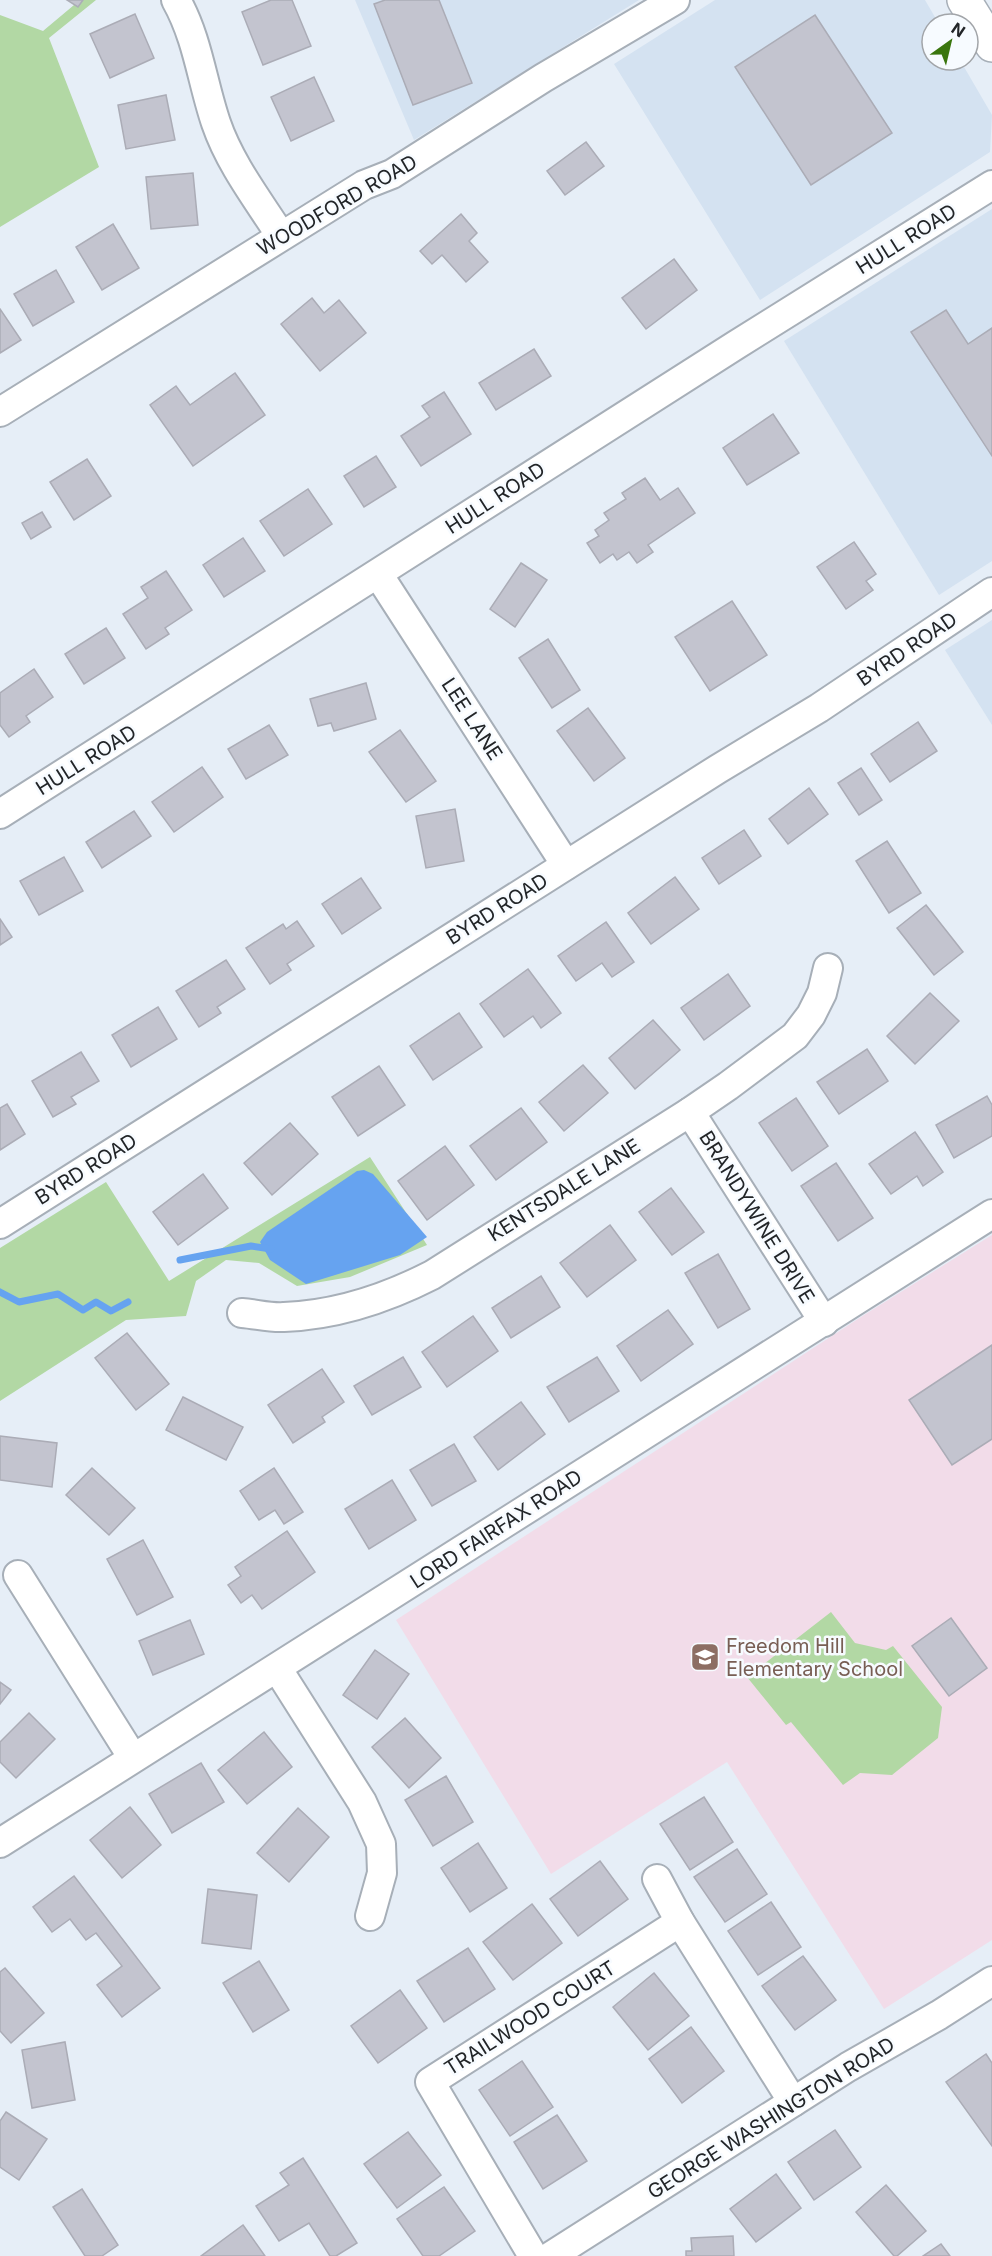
<svg xmlns="http://www.w3.org/2000/svg" width="992" height="2256" viewBox="0 0 992 2256" font-family="Inter,sans-serif">
<style>
.built{fill:#d4e2f1}
.education{fill:#f2dce9}
.green{fill:#b2d8a4}
.water{fill:#66a3f0}
.lines{fill:none;stroke-linecap:round;stroke-linejoin:round}
.stream{stroke:#66a3f0;stroke-width:7}
.building{fill:#c3c4cf;stroke:#abacb6;stroke-width:1.5}
.minor-casing{stroke:#a7afb8;stroke-width:32}
.major-casing{stroke:#a7afb8;stroke-width:36}
.minor{stroke:#fff;stroke-width:28}
.major{stroke:#fff;stroke-width:33}
.labels{text-anchor:middle;dominant-baseline:central;stroke-width:5;stroke-linejoin:round;paint-order:stroke}
.street-label{font-size:20px;fill:#222528;stroke:#f7fbff}
.education-label{font-size:20px;fill:#785e54;stroke:#f7fbff;text-anchor:start}
</style>
<rect width="100%" height="100%" fill="#e6eef7"/>
<g class="built">
<polygon points="355,0 639,0 414,140"/>
<polygon points="715,0 925,0 939,24 932,24 932,60 960,60 992,115 990,152 760,300 614,64"/>
<polygon points="992,209 992,561 939,595 784,341"/>
<polygon points="992,620 992,725 945,650"/>
</g>
<polygon class="education" points="992,1235 992,1940 884,2009 727,1762 551,1874 396,1620 864,1315"/>
<g class="green">
<polygon points="80,0 96,0 49,38 99,167 0,227 0,15 43,31"/>
<polygon points="370,1157 427,1245 350,1277 297,1286 259,1263 226,1260 196,1281 186,1316 126,1320 0,1401 0,1248 106,1182 169,1281"/>
<polygon points="831,1612 855,1643 886,1650 893,1646 942,1707 938,1738 892,1775 860,1773 843,1785 791,1722 786,1725 747,1677"/>
</g>
<polygon class="water" points="364,1170 373,1174 427,1237 400,1255 306,1284 270,1260 260,1242 267,1232 357,1171"/>
<g class="lines">
<g class="stream">
<polyline points="180,1260 251,1246 271,1249"/>
<polyline points="0,1292 19,1302 58,1294 83,1310 96,1302 111,1311 128,1302"/>
</g>
</g>
<g class="building">
<polygon points="67,0 83,0 78,7"/>
<polygon points="271,0 292,0 311,46 263,65 242,12"/>
<polygon points="385,0 439,0 472,83 413,105 374,4"/>
<polygon points="135,14 154,58 110,78 90,34"/>
<polygon points="815,15 892,133 811,185 735,67"/>
<polygon points="314,77 334,121 291,141 271,97"/>
<polygon points="166,95 175,140 126,149 118,105"/>
<polygon points="586,142 604,166 565,195 547,171"/>
<polygon points="193,173 198,225 151,229 146,177"/>
<polygon points="461,214 477,233 469,241 488,262 466,282 442,255 432,264 420,251"/>
<polygon points="113,224 139,268 102,290 76,247"/>
<polygon points="674,259 697,290 646,329 622,298"/>
<polygon points="56,270 74,302 33,326 14,294"/>
<polygon points="312,298 324,313 339,300 366,333 320,371 281,324"/>
<polygon points="0,309 21,340 0,353"/>
<polygon points="946,310 968,344 992,328 992,456 911,332"/>
<polygon points="534,349 551,376 496,410 479,383"/>
<polygon points="235,373 265,415 193,466 150,405 176,386 190,405"/>
<polygon points="444,392 471,434 421,466 401,436 430,417 422,406"/>
<polygon points="773,414 799,453 747,485 723,448"/>
<polygon points="376,456 396,487 364,507 344,476"/>
<polygon points="87,459 111,496 74,520 50,482"/>
<polygon points="645,478 660,500 678,488 695,513 648,545 653,552 637,563 629,552 617,560 613,554 600,563 587,543 599,536 595,530 609,520 604,513 626,499 622,493"/>
<polygon points="308,489 332,524 284,556 260,521"/>
<polygon points="42,512 51,527 31,539 22,523"/>
<polygon points="243,538 265,571 224,597 203,565"/>
<polygon points="854,542 876,574 866,581 873,590 846,609 817,567"/>
<polygon points="521,563 547,580 515,627 490,609"/>
<polygon points="166,571 192,610 165,628 169,634 146,649 123,614 148,598 141,587"/>
<polygon points="732,601 767,655 710,691 675,637"/>
<polygon points="106,628 125,658 84,684 65,654"/>
<polygon points="548,639 580,690 552,708 519,658"/>
<polygon points="34,669 53,697 26,716 30,722 9,737 0,725 0,693"/>
<polygon points="366,683 376,719 334,731 331,723 318,726 310,699"/>
<polygon points="588,708 625,758 594,781 557,731"/>
<polygon points="918,722 937,751 890,782 871,754"/>
<polygon points="269,725 288,755 246,779 228,749"/>
<polygon points="400,730 436,781 406,802 369,752"/>
<polygon points="202,767 223,797 174,832 152,802"/>
<polygon points="861,768 882,800 859,815 838,783"/>
<polygon points="809,788 828,814 788,844 769,819"/>
<polygon points="455,809 464,861 426,868 416,816"/>
<polygon points="134,811 151,836 102,868 86,842"/>
<polygon points="744,830 761,856 719,884 702,858"/>
<polygon points="887,841 921,893 889,913 856,861"/>
<polygon points="64,857 83,891 39,915 20,881"/>
<polygon points="675,877 699,909 651,944 628,913"/>
<polygon points="361,878 381,908 342,934 322,904"/>
<polygon points="926,905 963,952 934,975 897,928"/>
<polygon points="0,919 12,937 0,945"/>
<polygon points="297,921 314,946 287,964 291,970 270,984 246,948 283,924 286,929"/>
<polygon points="606,922 634,962 612,977 602,963 576,981 558,956"/>
<polygon points="226,960 245,989 217,1007 221,1013 199,1027 176,991"/>
<polygon points="528,969 561,1013 541,1028 533,1016 504,1037 480,1004"/>
<polygon points="728,974 750,1006 704,1040 681,1008"/>
<polygon points="930,993 959,1021 915,1064 887,1036"/>
<polygon points="158,1007 177,1039 131,1067 112,1035"/>
<polygon points="459,1013 482,1047 433,1080 410,1046"/>
<polygon points="653,1020 680,1050 635,1089 609,1058"/>
<polygon points="867,1049 888,1081 839,1114 817,1082"/>
<polygon points="81,1052 99,1081 71,1097 76,1104 53,1117 32,1081"/>
<polygon points="583,1065 608,1093 564,1131 539,1102"/>
<polygon points="379,1066 405,1105 358,1136 332,1097"/>
<polygon points="987,1096 992,1105 992,1136 954,1158 936,1125"/>
<polygon points="796,1098 828,1146 792,1171 759,1123"/>
<polygon points="7,1104 25,1134 0,1150 0,1108"/>
<polygon points="521,1108 547,1142 496,1180 470,1146"/>
<polygon points="290,1123 318,1154 272,1195 244,1163"/>
<polygon points="915,1132 943,1172 923,1186 917,1176 891,1194 869,1164"/>
<polygon points="445,1146 474,1185 427,1220 398,1181"/>
<polygon points="836,1163 873,1218 838,1241 801,1186"/>
<polygon points="203,1174 228,1208 178,1245 153,1212"/>
<polygon points="671,1188 704,1232 672,1255 639,1212"/>
<polygon points="610,1225 636,1260 587,1297 560,1263"/>
<polygon points="718,1254 750,1309 718,1328 685,1273"/>
<polygon points="541,1276 560,1307 511,1338 492,1308"/>
<polygon points="668,1310 693,1344 641,1381 617,1346"/>
<polygon points="473,1316 498,1351 447,1387 422,1352"/>
<polygon points="127,1333 169,1384 136,1410 95,1358"/>
<polygon points="992,1345 992,1439 952,1465 909,1400"/>
<polygon points="403,1357 421,1387 372,1415 354,1386"/>
<polygon points="597,1357 619,1391 569,1422 547,1387"/>
<polygon points="322,1369 344,1402 322,1417 325,1422 293,1443 268,1405"/>
<polygon points="183,1397 243,1427 226,1460 166,1430"/>
<polygon points="521,1402 545,1434 498,1470 474,1437"/>
<polygon points="0,1436 57,1443 52,1487 0,1480"/>
<polygon points="454,1444 476,1481 432,1506 410,1470"/>
<polygon points="92,1468 135,1508 109,1535 66,1495"/>
<polygon points="274,1468 303,1512 284,1524 275,1510 259,1520 240,1491"/>
<polygon points="392,1480 416,1520 369,1549 345,1509"/>
<polygon points="287,1531 315,1572 262,1609 252,1595 241,1603 228,1585 241,1576 235,1567"/>
<polygon points="143,1540 173,1597 137,1615 107,1559"/>
<polygon points="951,1618 987,1668 949,1696 912,1646"/>
<polygon points="190,1620 204,1654 153,1675 139,1641"/>
<polygon points="375,1650 409,1674 377,1719 343,1695"/>
<polygon points="0,1682 11,1690 0,1704"/>
<polygon points="29,1713 55,1739 16,1778 0,1762 0,1742"/>
<polygon points="405,1718 441,1758 409,1788 372,1747"/>
<polygon points="264,1732 292,1767 247,1804 218,1770"/>
<polygon points="201,1763 224,1802 172,1833 149,1794"/>
<polygon points="446,1776 473,1822 433,1846 405,1800"/>
<polygon points="704,1797 733,1842 690,1870 660,1824"/>
<polygon points="130,1807 161,1845 122,1878 90,1840"/>
<polygon points="298,1808 329,1837 289,1882 257,1853"/>
<polygon points="478,1843 507,1888 470,1912 441,1868"/>
<polygon points="737,1849 767,1894 725,1922 694,1877"/>
<polygon points="600,1861 628,1899 578,1936 550,1899"/>
<polygon points="74,1876 160,1988 122,2017 97,1985 122,1966 96,1933 86,1940 70,1919 52,1932 33,1907"/>
<polygon points="208,1889 257,1895 251,1949 202,1943"/>
<polygon points="771,1902 801,1947 758,1975 728,1931"/>
<polygon points="532,1904 562,1943 513,1980 483,1942"/>
<polygon points="468,1948 495,1989 444,2022 417,1981"/>
<polygon points="803,1956 836,2000 795,2030 762,1986"/>
<polygon points="259,1961 289,2010 253,2032 223,1983"/>
<polygon points="5,1968 44,2013 11,2043 0,2031 0,1972"/>
<polygon points="654,1973 689,2016 648,2050 613,2007"/>
<polygon points="400,1990 427,2028 378,2063 351,2026"/>
<polygon points="691,2027 724,2071 682,2103 649,2059"/>
<polygon points="65,2042 75,2100 32,2108 22,2050"/>
<polygon points="986,2054 992,2063 992,2146 946,2082"/>
<polygon points="522,2061 553,2107 510,2136 479,2090"/>
<polygon points="6,2112 47,2139 19,2180 0,2167 0,2121"/>
<polygon points="557,2115 587,2161 543,2189 514,2142"/>
<polygon points="835,2130 861,2167 814,2200 788,2162"/>
<polygon points="408,2132 441,2175 397,2208 364,2164"/>
<polygon points="303,2158 357,2243 336,2256 330,2256 309,2223 279,2241 256,2206 289,2185 280,2173"/>
<polygon points="776,2174 801,2208 756,2242 730,2209"/>
<polygon points="886,2185 926,2231 897,2256 894,2256 856,2212"/>
<polygon points="444,2187 475,2231 439,2256 423,2256 397,2219"/>
<polygon points="82,2189 118,2245 102,2256 85,2256 53,2207"/>
<polygon points="243,2225 265,2256 201,2256"/>
<polygon points="733,2236 734,2256 686,2256 686,2251 692,2251 691,2238"/>
<polygon points="941,2244 950,2256 923,2256"/>
</g>
<g class="lines">
<g class="minor-casing">
<g id="minor">
<path d="M176,0C198,39 202,82 216,123C230,164 258,200 281,236"/>
<polyline points="0,412 364,185 392,174 543,78 675,0"/>
<polyline points="378,574 566,865"/>
<polyline points="0,814 736,345 992,185"/>
<polyline points="690,1112 824,1322"/>
<polyline points="0,1224 718,769 819,708 992,592"/>
<path d="M242,1313C256,1314 270,1318 284,1317C337,1315 385,1299 432,1275L690,1112L728,1086L795,1036L811,1015L822,993L828,968"/>
<polyline points="18,1575 133,1758"/>
<polyline points="277,1668 362,1802 381,1844 382,1873 370,1916"/>
<polyline points="0,1843 992,1214"/>
<polyline points="657,1879 680,1922 793,2102"/>
<polyline points="533,2256 430,2082 680,1922"/>
<polyline points="551,2256 848,2067 939,2015 992,1981"/>
</g>
</g>
<g class="major-casing">
<polyline id="major" points="964,0 992,45"/>
</g>
<use href="#minor" class="minor"/>
<use href="#major" class="major"/>
</g>
<defs>
<g id="school-square" transform="scale(1.5)"><rect x="-9" y="-9" width="18" height="18" rx="4" fill="#8d6e63" stroke="#f7fbff"/><path d="M0-5L7-2L0 1L-7-2ZM-4 1L0 2.5L4 1V4Q0 6-4 4Z" fill="#fff"/></g>
</defs>
<g fill-rule="evenodd">
<use href="#school-square" x="705" y="1657"/>
</g>
<g class="labels">
<g class="street-label">
<text transform="translate(337 205) rotate(-30)">WOODFORD ROAD</text>
<text transform="translate(906 239) rotate(-32)">HULL ROAD</text>
<text transform="translate(495 498) rotate(-33)">HULL ROAD</text>
<text transform="translate(907 649) rotate(-34)">BYRD ROAD</text>
<text transform="translate(472 719) rotate(57)">LEE LANE</text>
<text transform="translate(86 760) rotate(-32)">HULL ROAD</text>
<text transform="translate(497 909) rotate(-32)">BYRD ROAD</text>
<text transform="translate(86 1169) rotate(-32)">BYRD ROAD</text>
<text transform="translate(564 1190) rotate(-32)">KENTSDALE LANE</text>
<text transform="translate(757 1217) rotate(58)">BRANDYWINE DRIVE</text>
<text transform="translate(496 1529) rotate(-33)">LORD FAIRFAX ROAD</text>
<text transform="translate(530 2018) rotate(-32)">TRAILWOOD COURT</text>
<text transform="translate(771 2118) rotate(-32)">GEORGE WASHINGTON ROAD</text>
</g>
<g class="education-label">
<text x="726" y="1646">Freedom Hill<tspan x="726" dy="23">Elementary School</tspan></text>
</g>
</g>
<g transform="translate(950 42) rotate(34)"><circle r="28" fill="#f7fbff" stroke="#a2a5a9" stroke-width="1.5"/>
<path d="M0-4.5L10 22L0 15L-10 22Z" fill="#3a760e"/>
<text y="-9" font-size="16" font-weight="bold" text-anchor="middle" fill="#222528">N</text>
</g>
</svg>
